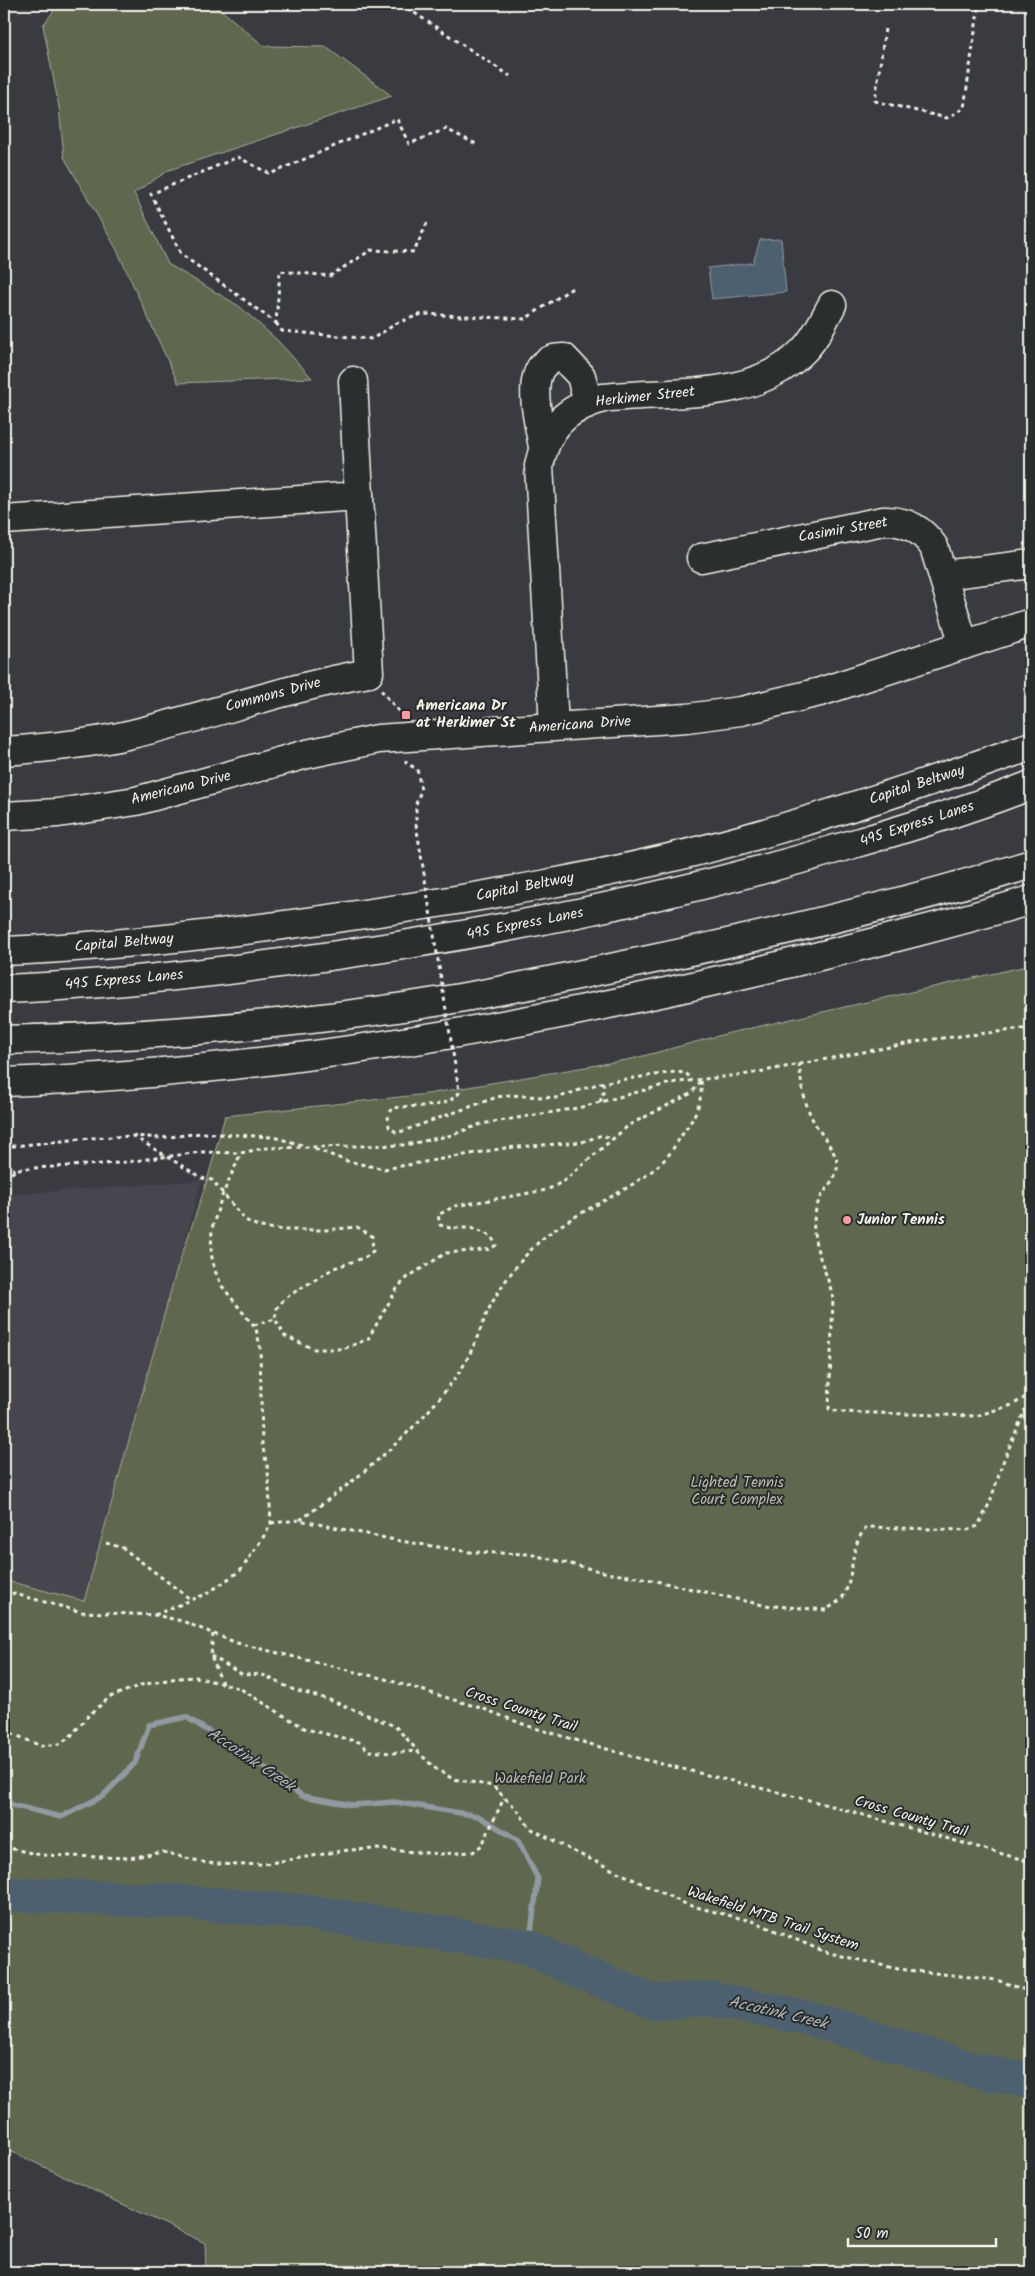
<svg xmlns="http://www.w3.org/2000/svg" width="1035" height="2276" viewBox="0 0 1035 2276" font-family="Kalam,sans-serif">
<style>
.built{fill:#46454e}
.green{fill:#5e684f;stroke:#a9ac9c}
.water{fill:#4e6070;stroke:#909aa0}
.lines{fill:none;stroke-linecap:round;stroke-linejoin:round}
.stream{stroke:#909aa0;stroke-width:5.5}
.river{stroke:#4e6070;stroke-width:35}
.minor-casing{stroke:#f4f1e8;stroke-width:31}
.highway-casing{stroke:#f4f1e8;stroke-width:31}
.path{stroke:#f4f1e8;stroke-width:3;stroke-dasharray:4 4;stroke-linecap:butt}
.minor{stroke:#2a2d2e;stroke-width:28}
.highway{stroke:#2a2d2e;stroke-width:28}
.path-bridge{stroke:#f4f1e8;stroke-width:3;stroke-dasharray:4 4;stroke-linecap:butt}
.poi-dot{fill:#ff9aa2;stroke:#2a2d2e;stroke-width:2}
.labels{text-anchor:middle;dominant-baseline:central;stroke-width:4;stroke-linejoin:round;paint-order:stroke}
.street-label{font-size:15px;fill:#f4f1e8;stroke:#2a2d2e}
.poi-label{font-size:15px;font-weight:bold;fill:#f4f1e8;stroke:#2a2d2e;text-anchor:start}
.park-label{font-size:15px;fill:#b8baab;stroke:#2a2d2e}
.water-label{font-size:16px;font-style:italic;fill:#b2b7b8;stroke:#2a2d2e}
</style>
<rect width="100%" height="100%" fill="#3a3b41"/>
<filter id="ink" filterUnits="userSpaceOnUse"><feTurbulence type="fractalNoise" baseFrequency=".02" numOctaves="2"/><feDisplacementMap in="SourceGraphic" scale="10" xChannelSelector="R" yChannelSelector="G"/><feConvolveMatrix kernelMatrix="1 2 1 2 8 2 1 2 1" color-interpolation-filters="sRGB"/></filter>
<g filter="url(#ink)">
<polygon class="built" points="202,1180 83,1602 4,1580 4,1195"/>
<g class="green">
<polygon points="59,4 214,4 264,46 326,47 392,96 169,170 134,193 168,264 239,306 277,340 312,378 178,383 117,250 64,157 59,107 43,25"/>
<polygon points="1031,965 1031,2272 206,2272 205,2243 4,2148 4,1580 84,1601 176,1272 206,1184 225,1116 427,1094 632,1059 725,1034"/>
</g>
<polygon class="water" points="781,239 786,292 712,299 708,268 753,263 760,240"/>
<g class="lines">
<polyline class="stream" points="4,1799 12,1805 61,1817 103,1796 135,1763 149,1725 186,1717 253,1759 302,1796 353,1805 395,1802 478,1816 518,1840 538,1879 529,1947"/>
<polyline class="river" points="4,1894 167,1901 307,1912 529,1947 571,1968 653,2002 712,1999 812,2019 974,2070 1031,2081"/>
<g class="minor-casing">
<g id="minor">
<path d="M543,447C539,421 519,356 564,358L581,376L588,403"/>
<polyline points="4,520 359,496 353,381"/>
<path d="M701,558L883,521C905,520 922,529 934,547L964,645"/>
<polyline points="944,575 1031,564"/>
<path d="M554,726L539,466C547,427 565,409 603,398C670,390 752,403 803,351C816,338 823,321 832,305"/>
<path d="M4,751C47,748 90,744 132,734C212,715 289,687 369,673L359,496"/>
<polyline points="4,816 58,813 136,801 307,754 378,739 687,718 741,711 820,692 1031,623"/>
</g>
</g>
<g class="highway-casing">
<g id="highway">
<path d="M4,951C108,947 211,935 314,921C469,900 625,874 775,830C862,805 947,776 1031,746"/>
<path d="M4,989C136,984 267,966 397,946C549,922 698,890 846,846C908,828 971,809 1031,785"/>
<path d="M4,1040C128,1037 253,1028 375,1011C466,999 555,980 644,961C774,934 904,904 1031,864"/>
<path d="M4,1082C259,1073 513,1029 762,970C852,948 942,927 1031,900"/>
</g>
</g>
<g class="path">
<polyline points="401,4 510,76"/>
<polyline points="885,29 875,101 947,118 964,108 979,4"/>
<polyline points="427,223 414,252 371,250 330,276 280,271 276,323 181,254 151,194 238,157 270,174 397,119 409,144 446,129 476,144"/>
<polyline points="276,323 282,331 372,339 397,323 422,314 525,319 574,287"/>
<polyline points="381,690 401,714"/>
<polyline points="406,760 406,763 417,769 421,790 416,804 416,824"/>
<path d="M799,1063C801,1083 804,1104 814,1122C821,1135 834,1148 837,1162C840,1178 821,1191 817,1206C806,1240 826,1265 833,1298L829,1409L840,1412L976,1416L1012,1405L1031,1394"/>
<path d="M458,1084L459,1093C443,1111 415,1104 393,1108L388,1115L389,1127L396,1132L403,1131L497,1097L510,1095L557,1098L600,1083L675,1072L686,1073L692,1080"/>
<polyline points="600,1102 604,1090 603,1082"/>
<polyline points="133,1136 202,1178 212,1180 245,1220 260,1227 284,1230 325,1230 357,1227 372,1236 373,1251 366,1257 334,1268 285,1298 277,1308 275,1319 285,1336 314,1349 343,1349 368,1339 398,1287 408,1277 446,1253 483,1250 491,1249 496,1245 491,1236 471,1228 450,1228 440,1225 438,1215 455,1206 547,1190 564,1181 629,1125 692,1093 701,1080"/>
<polyline points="4,1147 90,1138 133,1136 160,1138 202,1133 273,1137 306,1146"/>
<polyline points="315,1149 347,1161 384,1169 505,1148 582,1142 602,1135 607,1137 607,1141"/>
<polyline points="4,1170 15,1169"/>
<polyline points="4,1177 19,1169 118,1163 201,1152 241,1153 264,1148 405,1145 452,1135 481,1124 578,1108 671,1083 748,1074 926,1040 1031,1028"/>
<polyline points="254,1325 275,1319"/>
<path d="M300,1520C358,1479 422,1428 462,1368C473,1350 479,1332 487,1313C499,1287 520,1259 541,1240C577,1209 636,1191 667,1157C673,1150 678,1140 684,1132C696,1115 703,1100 701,1080"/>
<path d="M271,1523L299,1520L400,1541L470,1552L529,1554L612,1574L638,1577L763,1605L826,1610C831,1606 841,1601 844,1595C855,1573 849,1545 867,1527L967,1530L978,1526L990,1502L1003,1462L1031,1396"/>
<polyline points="106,1543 123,1548 190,1599"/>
<polyline points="4,1591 82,1612 155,1615 182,1621 237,1643 385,1679 484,1709 528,1726 634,1757 813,1801 1031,1862"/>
<polyline points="155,1615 208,1593 241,1570 266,1533 271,1523 268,1470 262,1444 260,1346 256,1329 222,1286 215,1271 211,1253 212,1228 222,1196 241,1153"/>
<polyline points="213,1634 211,1656 222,1683"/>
<polyline points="211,1656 243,1675 261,1674 294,1690 327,1699 395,1726 417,1750"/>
<polyline points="4,1730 41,1746 59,1744 70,1737 88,1716 110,1697 141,1685 177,1678 196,1677 239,1688 306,1729 359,1742 369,1751 392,1753 417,1751 436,1769 453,1779 493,1786 518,1811 530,1828 575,1852 688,1905 755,1922 825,1952 898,1969 997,1980 1031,1992"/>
<polyline points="4,1847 41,1855 129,1858 163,1852 206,1863 238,1865 264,1864 348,1850 376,1849 441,1854 473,1852 482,1845 504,1798"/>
</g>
<use href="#minor" class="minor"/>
<use href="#highway" class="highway"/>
<polyline class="path-bridge" points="416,824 458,1084"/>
</g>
</g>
<g class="poi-dot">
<rect x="401" y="710" width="10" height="10" rx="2.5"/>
<circle cx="847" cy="1220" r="5"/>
</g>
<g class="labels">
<g class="street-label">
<text transform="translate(645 397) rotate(-6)">Herkimer Street</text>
<text transform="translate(843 530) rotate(-10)">Casimir Street</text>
<text transform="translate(273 695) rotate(-15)">Commons Drive</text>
<text transform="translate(580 725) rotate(-4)">Americana Drive</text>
<text transform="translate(917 785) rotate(-18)">Capital Beltway</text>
<text transform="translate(181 788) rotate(-14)">Americana Drive</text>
<text transform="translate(917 824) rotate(-18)">495 Express Lanes</text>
<text transform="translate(525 887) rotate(-11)">Capital Beltway</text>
<text transform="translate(525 924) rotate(-11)">495 Express Lanes</text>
<text transform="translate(124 943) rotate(-5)">Capital Beltway</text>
<text transform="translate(124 980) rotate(-5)">495 Express Lanes</text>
<text transform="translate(521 1710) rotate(18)">Cross County Trail</text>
<text transform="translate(911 1817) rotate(16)">Cross County Trail</text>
<text transform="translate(773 1919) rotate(18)">Wakefield MTB Trail System</text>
</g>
<g class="poi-label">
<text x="416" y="706">Americana Dr<tspan x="416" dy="17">at Herkimer St</tspan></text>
<text x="857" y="1220">Junior Tennis</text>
</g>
<g class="park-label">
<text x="737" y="1483">Lighted Tennis<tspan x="737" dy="17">Court Complex</tspan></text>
<text x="540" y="1779">Wakefield Park</text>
</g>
<g class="water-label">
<text transform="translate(251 1760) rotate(34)">Accotink Creek</text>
<text transform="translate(778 2013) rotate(13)">Accotink Creek</text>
</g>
</g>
<rect width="1035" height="2276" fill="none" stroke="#2a2d2e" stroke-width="20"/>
<rect x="10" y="10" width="1015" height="2256" fill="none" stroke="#f4f1e8" stroke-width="2" filter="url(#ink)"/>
<path d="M848 2238v8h148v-8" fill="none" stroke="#f4f1e8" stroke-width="2.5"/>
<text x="855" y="2238" font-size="15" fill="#f4f1e8" stroke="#2a2d2e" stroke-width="4" paint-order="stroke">50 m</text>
</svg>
